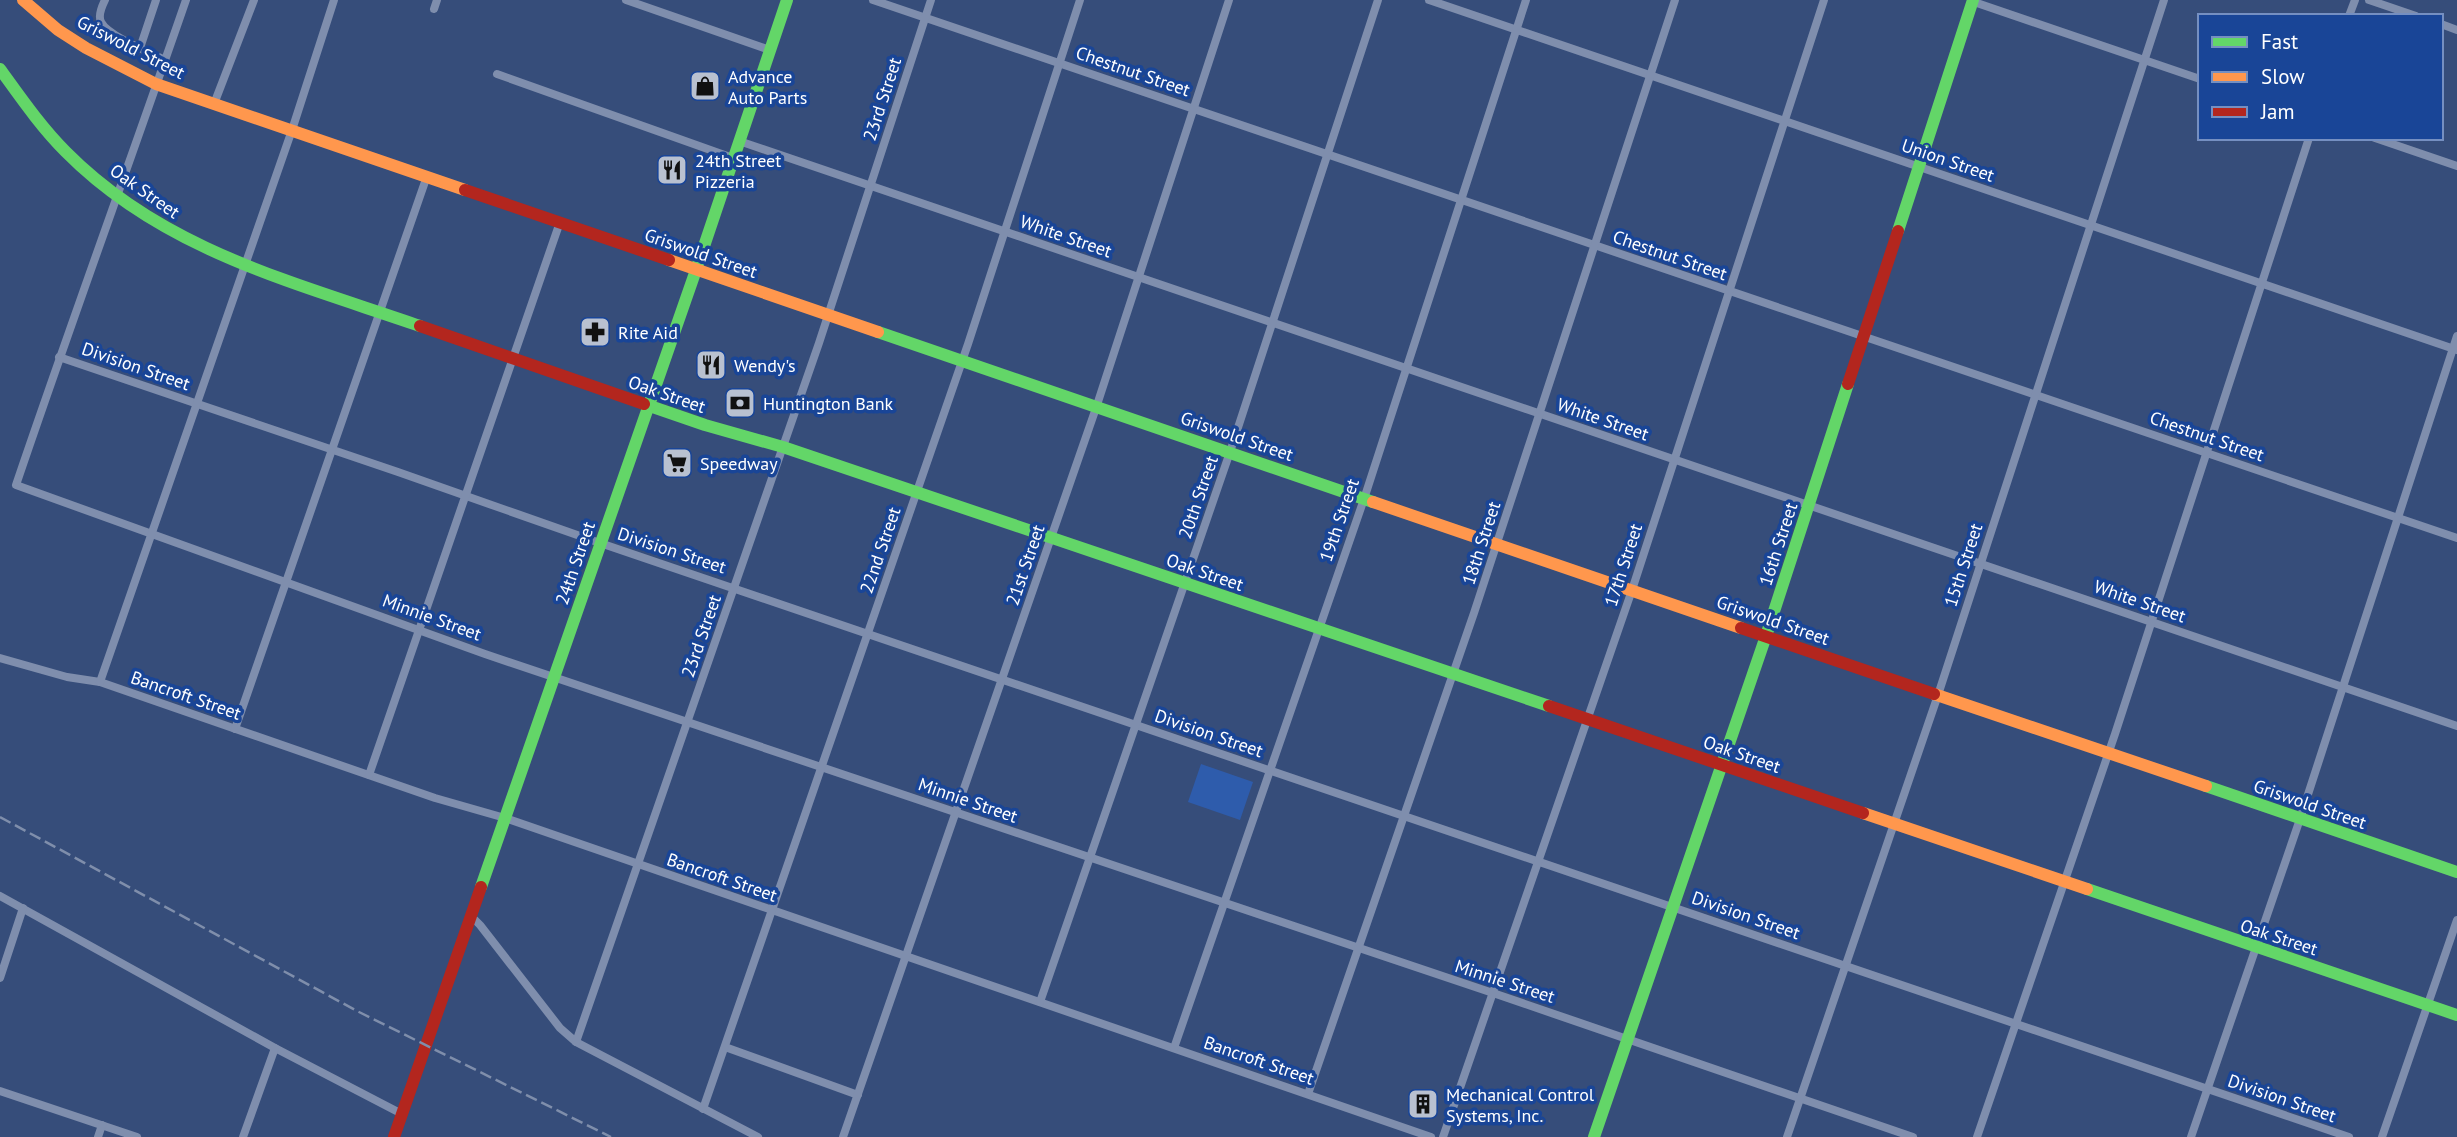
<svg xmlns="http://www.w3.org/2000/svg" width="2457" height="1137" viewBox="0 0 2457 1137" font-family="'PT Sans',sans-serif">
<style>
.green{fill:#2e5cac}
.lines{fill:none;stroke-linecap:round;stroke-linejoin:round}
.street{stroke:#7f8ead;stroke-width:8}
.fast{stroke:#63d668;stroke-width:12}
.slow{stroke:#ff974d;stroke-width:12}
.jam{stroke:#b3261e;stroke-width:12}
.rail{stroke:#7f8eab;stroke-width:2.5;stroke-dasharray:12 5;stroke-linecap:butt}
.labels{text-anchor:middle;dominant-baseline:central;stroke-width:7;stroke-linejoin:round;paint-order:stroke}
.street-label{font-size:18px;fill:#fff;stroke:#194597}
.poi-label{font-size:18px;fill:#fff;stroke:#194597;text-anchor:start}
</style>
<rect width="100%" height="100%" fill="#364d7a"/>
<polygon class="green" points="1201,764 1253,782 1240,820 1188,802"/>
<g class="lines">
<g class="street">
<path d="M105,0C102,6 98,16 101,22C108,36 151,53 165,60"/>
<path d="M186,0C130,162 71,323 16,485L485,654L1493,993L1913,1137"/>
<polyline points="626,0 770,50"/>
<polyline points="873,0 2457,538"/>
<polyline points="1429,0 2457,350"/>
<polyline points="2369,0 2416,16"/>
<polyline points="1971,1 2200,79"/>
<polyline points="434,9 437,0"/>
<polyline points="2349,16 2355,0"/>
<polyline points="2441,24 2457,30"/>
<polyline points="140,48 156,0"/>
<polyline points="497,74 733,158"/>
<polyline points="214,104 254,0"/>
<polyline points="2375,138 2457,166"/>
<polyline points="739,141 2457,726"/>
<polyline points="59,357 398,472 600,543 2349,1137"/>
<polyline points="0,658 67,677 100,682 435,798 505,818 1431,1137"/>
<polyline points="100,682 292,130 334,0"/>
<polyline points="235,729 427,176"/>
<polyline points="369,775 560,222"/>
<polyline points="0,896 275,1048 402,1114"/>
<polyline points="471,916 480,925 560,1028 576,1042 758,1137"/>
<polyline points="0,978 23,908"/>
<polyline points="1040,1002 1230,452 1378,0"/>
<polyline points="576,1042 819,343 931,0"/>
<polyline points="725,1047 858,1095"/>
<polyline points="1174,1048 1364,499 1526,0"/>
<polyline points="0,1091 137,1137"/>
<polyline points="1308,1094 1474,613 1675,0"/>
<polyline points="703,1109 968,344 1080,0"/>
<polyline points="98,1137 102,1125"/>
<polyline points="243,1137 275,1048"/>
<polyline points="843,1137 1096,408 1229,0"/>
<polyline points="1443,1137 1632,590 1824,0"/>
<polyline points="1787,1137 1938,695 2164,0"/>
<polyline points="1977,1137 2115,734 2309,138"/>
<polyline points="2191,1137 2300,819 2457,336"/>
<polyline points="2382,1137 2457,920"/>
</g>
<g class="fast">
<path d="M0,69C21,98 41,127 66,152C163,250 293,282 420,326"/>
<polyline points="1898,231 1973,0"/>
<polyline points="878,332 1373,502"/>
<polyline points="644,404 705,425 783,447 1549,706"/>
<polyline points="2206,786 2457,872"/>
<polyline points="481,887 696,270 787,0"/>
<polyline points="2087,889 2457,1015"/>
<polyline points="1594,1137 1766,636 1848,384"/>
</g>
<g class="slow">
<polyline points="23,0 58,30 86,48 156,84 465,190"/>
<polyline points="669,260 878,332"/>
<polyline points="1373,502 1741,628"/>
<polyline points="1934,694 2206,786"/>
<polyline points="1863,813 2087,889"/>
</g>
<g class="jam">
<polyline points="465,190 669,260"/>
<polyline points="420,326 644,404"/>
<polyline points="1848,384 1898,231"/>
<polyline points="1741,628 1934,694"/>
<polyline points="1549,706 1863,813"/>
<polyline points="394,1137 481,887"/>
</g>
<polyline class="rail" points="0,817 357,1011 611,1137"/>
</g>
<defs>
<g id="shop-square" transform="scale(1.575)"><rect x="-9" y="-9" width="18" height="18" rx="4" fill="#b9c1d0" stroke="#194597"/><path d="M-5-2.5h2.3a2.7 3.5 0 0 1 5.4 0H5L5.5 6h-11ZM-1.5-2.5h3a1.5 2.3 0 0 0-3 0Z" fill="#111"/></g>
<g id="restaurant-square" transform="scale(1.575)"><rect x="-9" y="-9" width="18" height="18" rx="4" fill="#b9c1d0" stroke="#194597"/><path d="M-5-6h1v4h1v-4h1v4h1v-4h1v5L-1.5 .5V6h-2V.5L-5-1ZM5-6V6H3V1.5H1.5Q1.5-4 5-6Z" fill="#111"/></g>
<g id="pharmacy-square" transform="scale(1.575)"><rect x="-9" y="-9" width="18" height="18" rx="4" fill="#b9c1d0" stroke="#194597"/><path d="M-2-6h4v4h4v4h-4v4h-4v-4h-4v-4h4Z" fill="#111"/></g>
<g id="bank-square" transform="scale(1.575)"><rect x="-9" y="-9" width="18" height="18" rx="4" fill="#b9c1d0" stroke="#194597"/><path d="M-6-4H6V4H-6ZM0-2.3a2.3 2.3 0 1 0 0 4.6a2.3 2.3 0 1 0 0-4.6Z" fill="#111"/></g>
<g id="supermarket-square" transform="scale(1.575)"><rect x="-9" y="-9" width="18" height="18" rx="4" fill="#b9c1d0" stroke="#194597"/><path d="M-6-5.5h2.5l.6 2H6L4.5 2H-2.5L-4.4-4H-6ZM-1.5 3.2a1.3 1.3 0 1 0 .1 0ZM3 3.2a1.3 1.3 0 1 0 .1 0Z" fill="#111"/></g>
<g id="building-square" transform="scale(1.575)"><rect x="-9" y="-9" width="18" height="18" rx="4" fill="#b9c1d0" stroke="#194597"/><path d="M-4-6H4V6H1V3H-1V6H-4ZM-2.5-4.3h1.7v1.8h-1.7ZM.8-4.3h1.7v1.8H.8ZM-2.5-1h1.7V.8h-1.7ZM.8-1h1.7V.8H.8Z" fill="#111"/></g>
</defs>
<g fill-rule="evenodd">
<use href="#shop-square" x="705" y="86"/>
<use href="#restaurant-square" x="672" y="170"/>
<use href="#pharmacy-square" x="595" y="332"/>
<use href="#restaurant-square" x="711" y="365"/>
<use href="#bank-square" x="740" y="403"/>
<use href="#supermarket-square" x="677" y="463"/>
<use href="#building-square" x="1423" y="1104"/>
</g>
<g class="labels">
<g class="street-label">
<text transform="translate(131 47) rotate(27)">Griswold Street</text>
<text transform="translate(1133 71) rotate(19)">Chestnut Street</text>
<text transform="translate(882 99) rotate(-72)">23rd Street</text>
<text transform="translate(1948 160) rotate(19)">Union Street</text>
<text transform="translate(145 191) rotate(35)">Oak Street</text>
<text transform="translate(1066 236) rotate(19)">White Street</text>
<text transform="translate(701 253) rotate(19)">Griswold Street</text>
<text transform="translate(1670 255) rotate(19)">Chestnut Street</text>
<text transform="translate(136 366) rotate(19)">Division Street</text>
<text transform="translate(667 394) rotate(19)">Oak Street</text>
<text transform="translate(1603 419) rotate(19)">White Street</text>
<text transform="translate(1237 436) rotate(19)">Griswold Street</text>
<text transform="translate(2207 436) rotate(19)">Chestnut Street</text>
<text transform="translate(1198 497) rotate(-71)">20th Street</text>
<text transform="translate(1339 520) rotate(-71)">19th Street</text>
<text transform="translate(1481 543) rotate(-72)">18th Street</text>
<text transform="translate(1778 544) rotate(-72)">16th Street</text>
<text transform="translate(672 550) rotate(18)">Division Street</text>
<text transform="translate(880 550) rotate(-71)">22nd Street</text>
<text transform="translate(575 563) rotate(-71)">24th Street</text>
<text transform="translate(1025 565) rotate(-71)">21st Street</text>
<text transform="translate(1623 565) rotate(-72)">17th Street</text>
<text transform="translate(1963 565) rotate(-72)">15th Street</text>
<text transform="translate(1205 572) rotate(19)">Oak Street</text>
<text transform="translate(2140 601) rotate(19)">White Street</text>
<text transform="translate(432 617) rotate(20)">Minnie Street</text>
<text transform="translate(1773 620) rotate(19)">Griswold Street</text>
<text transform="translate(701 636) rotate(-71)">23rd Street</text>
<text transform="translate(186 695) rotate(19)">Bancroft Street</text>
<text transform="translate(1209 733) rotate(19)">Division Street</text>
<text transform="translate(1742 754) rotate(19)">Oak Street</text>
<text transform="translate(968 800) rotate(19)">Minnie Street</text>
<text transform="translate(2310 804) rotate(19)">Griswold Street</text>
<text transform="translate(722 877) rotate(19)">Bancroft Street</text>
<text transform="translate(1746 915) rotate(19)">Division Street</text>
<text transform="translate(2279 937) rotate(18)">Oak Street</text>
<text transform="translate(1505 981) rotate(18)">Minnie Street</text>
<text transform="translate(1259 1060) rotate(19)">Bancroft Street</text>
<text transform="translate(2282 1098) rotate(19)">Division Street</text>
</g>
<g class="poi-label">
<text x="728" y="76">Advance<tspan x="728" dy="21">Auto Parts</tspan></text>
<text x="695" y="160">24th Street<tspan x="695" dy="21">Pizzeria</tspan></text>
<text x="618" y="332">Rite Aid</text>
<text x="734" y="365">Wendy's</text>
<text x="763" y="403">Huntington Bank</text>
<text x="700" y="463">Speedway</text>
<text x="1446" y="1094">Mechanical Control<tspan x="1446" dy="21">Systems, Inc.</tspan></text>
</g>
</g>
<rect x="2198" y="14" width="245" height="126" fill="#194597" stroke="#758fc1" stroke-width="2"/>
<rect x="2212" y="37" width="35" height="10" fill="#63d668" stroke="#758fc1" stroke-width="2"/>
<text x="2261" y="49" font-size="21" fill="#ffffff">Fast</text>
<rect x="2212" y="72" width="35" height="10" fill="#ff974d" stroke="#758fc1" stroke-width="2"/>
<text x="2261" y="84" font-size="21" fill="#ffffff">Slow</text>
<rect x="2212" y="107" width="35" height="10" fill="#b3261e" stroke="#758fc1" stroke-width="2"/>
<text x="2261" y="119" font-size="21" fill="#ffffff">Jam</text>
</svg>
